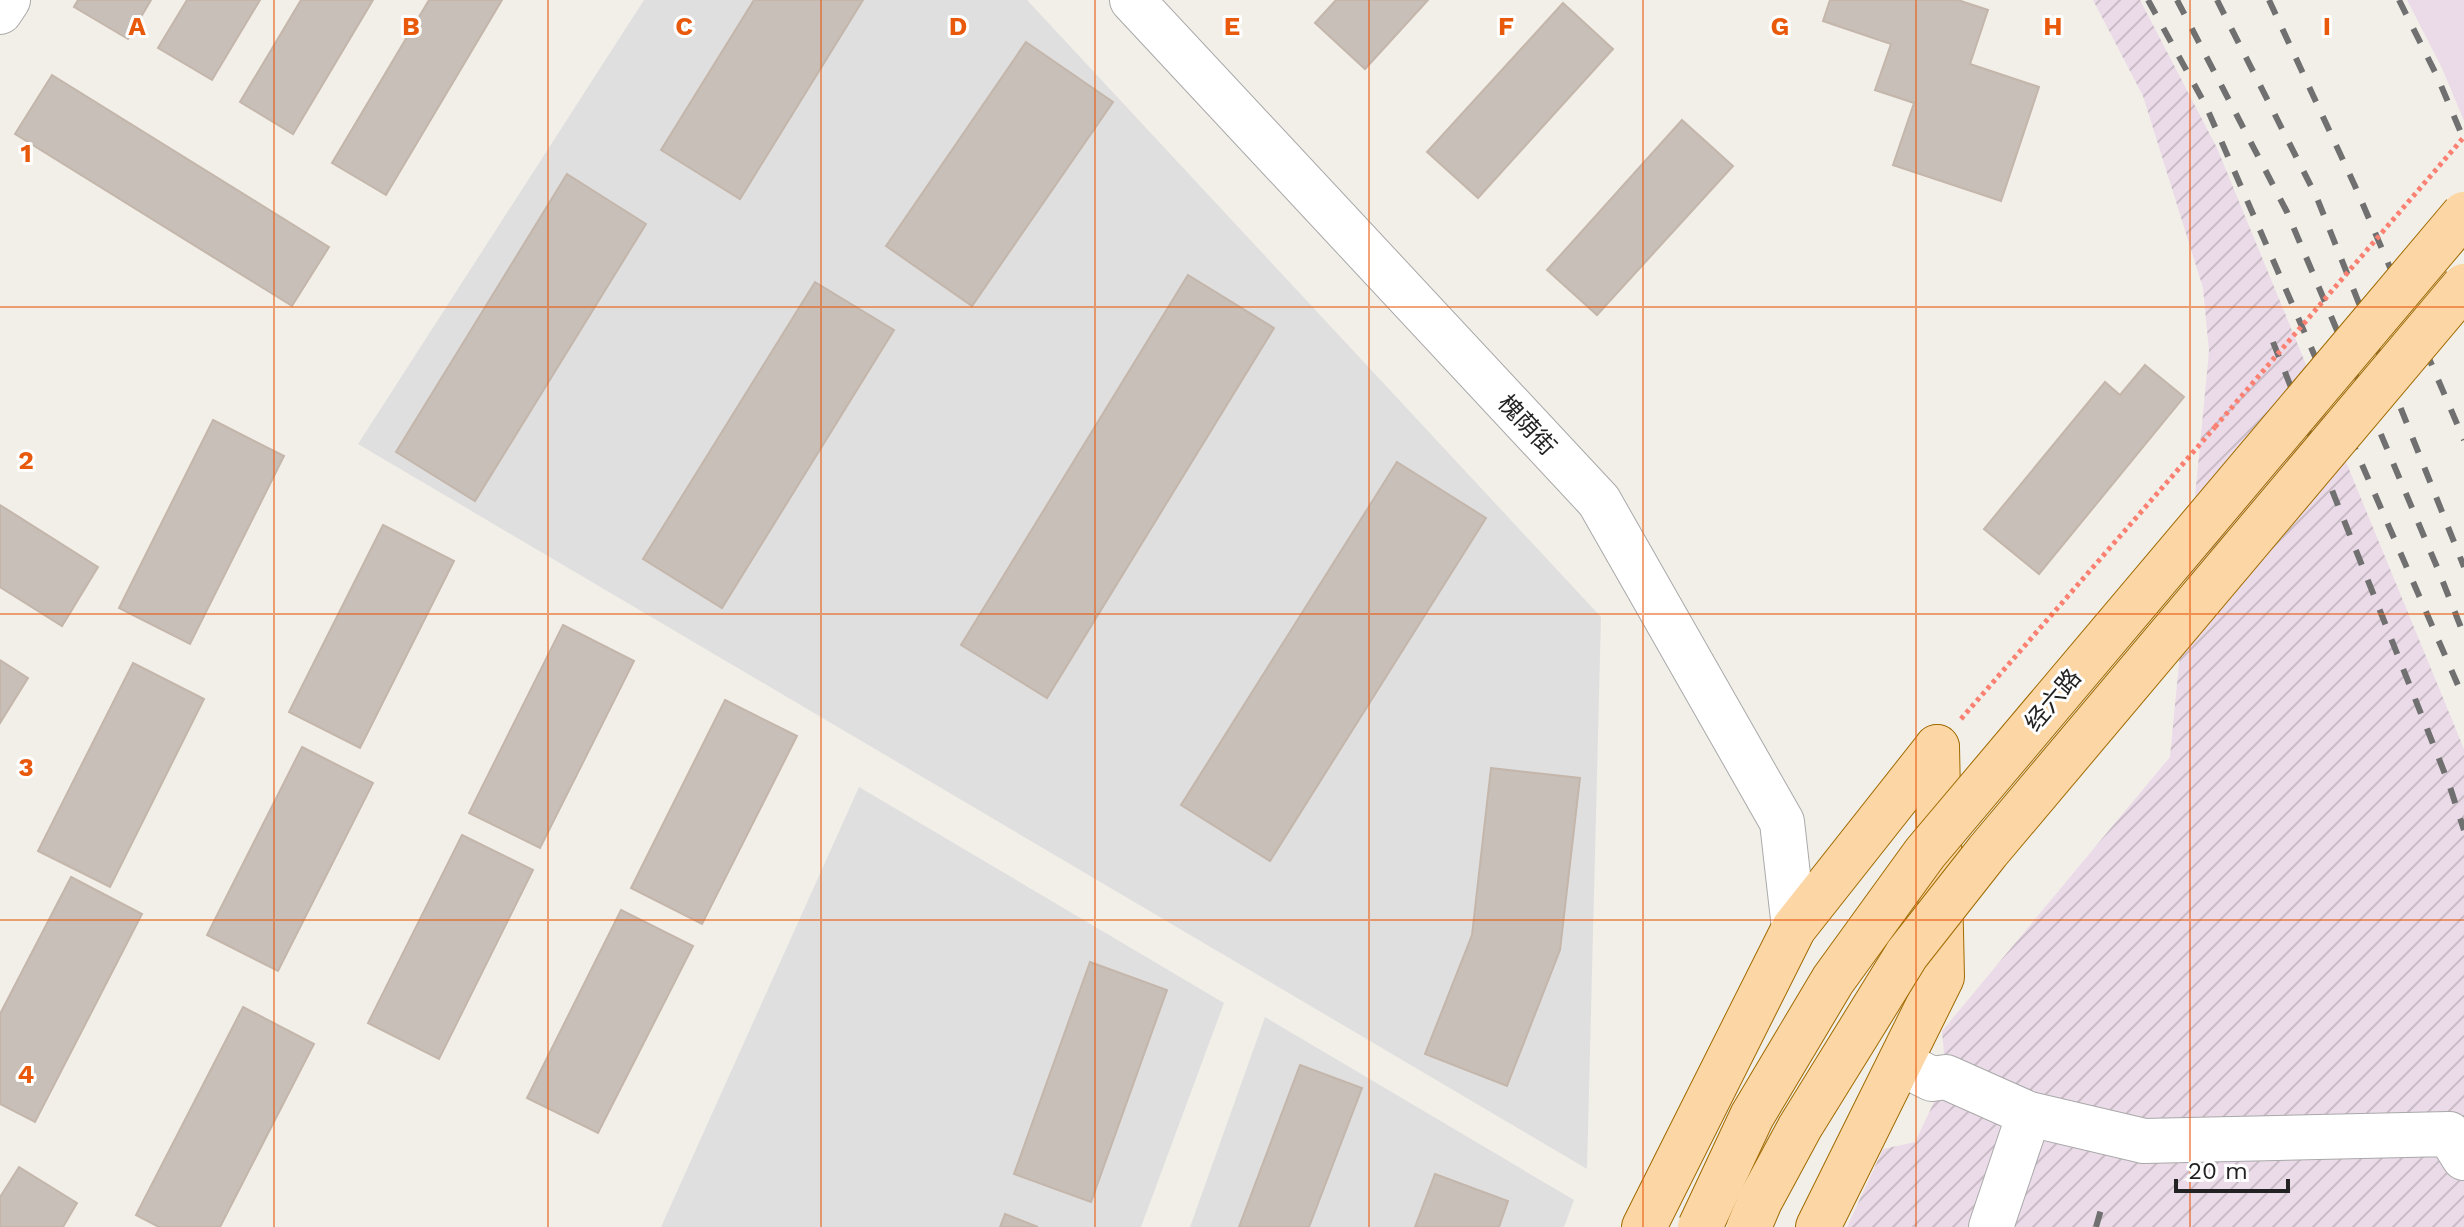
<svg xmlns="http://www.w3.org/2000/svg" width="2464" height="1227" viewBox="0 0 2464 1227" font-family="'Work Sans','Noto Sans SC',sans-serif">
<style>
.residential{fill:#e0dfdf}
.industrial{fill:url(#industrial-furrows)}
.railway{fill:#ebdbe8}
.building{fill:#c7bfb8;stroke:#c4b6ab;stroke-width:2}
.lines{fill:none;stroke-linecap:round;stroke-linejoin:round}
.minor-casing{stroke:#a9a9a9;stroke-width:46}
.major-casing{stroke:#a06b00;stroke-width:46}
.path{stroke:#fa8072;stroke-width:5;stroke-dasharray:4 4;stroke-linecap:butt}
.minor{stroke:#fff;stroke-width:44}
.major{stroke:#fcd6a4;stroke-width:44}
.rail{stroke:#707070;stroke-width:6;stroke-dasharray:16 16;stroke-linecap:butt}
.major-bridge-casing{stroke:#a06b00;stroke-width:46;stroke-linecap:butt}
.path-bridge{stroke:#fa8072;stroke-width:5;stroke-dasharray:4 4;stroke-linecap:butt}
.major-bridge{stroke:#fcd6a4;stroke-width:44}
.grid{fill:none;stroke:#e8590c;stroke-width:2;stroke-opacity:0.55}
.labels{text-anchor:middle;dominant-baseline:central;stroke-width:6;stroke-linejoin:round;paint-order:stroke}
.street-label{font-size:24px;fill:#222;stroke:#fff}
.grid-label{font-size:26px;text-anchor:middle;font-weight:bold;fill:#e8590c;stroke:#fff;stroke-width:6;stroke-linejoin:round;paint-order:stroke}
</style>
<defs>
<pattern id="industrial-furrows" width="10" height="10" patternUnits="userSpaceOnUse" patternTransform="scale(2)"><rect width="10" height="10" fill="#ebdbe8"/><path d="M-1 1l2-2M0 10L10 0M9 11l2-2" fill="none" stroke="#c9bcc7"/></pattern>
</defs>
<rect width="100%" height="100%" fill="#f2efe9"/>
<g class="residential">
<polygon points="644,0 1027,0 1601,617 1587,1169 358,444"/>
<polygon points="859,787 1224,1003 1141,1227 661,1227"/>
<polygon points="1265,1017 1574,1200 1564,1227 1190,1227"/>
</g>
<polygon class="industrial" points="2093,0 2140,0 2217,148 2464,749 2464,1227 1847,1227 1883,1149 1915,1142 1946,1077 1942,1031 2170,757 2209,351 2203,288 2143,96"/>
<polygon class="railway" points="2407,0 2464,0 2464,121 2442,68"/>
<g class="building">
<polygon points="78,0 151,0 128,39 74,7"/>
<polygon points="187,0 260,0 212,80 158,48"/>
<polygon points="301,0 373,0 293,134 240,102"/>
<polygon points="429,0 502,0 386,195 332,163"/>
<polygon points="754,0 863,0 740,199 661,150"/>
<polygon points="1336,0 1428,0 1365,69 1315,23"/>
<polygon points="1830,0 1958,0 1988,10 1970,64 2039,87 2001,201 1893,165 1914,103 1875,90 1891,44 1823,21"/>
<polygon points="1563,3 1613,49 1478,198 1427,152"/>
<polygon points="1026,42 1113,102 972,306 886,246"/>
<polygon points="52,75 329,247 292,306 15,134"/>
<polygon points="1682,120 1733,166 1597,315 1547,270"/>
<polygon points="567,174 646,224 475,501 396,452"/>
<polygon points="1188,275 1274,328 1047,698 961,645"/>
<polygon points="815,282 894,330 722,608 643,559"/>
<polygon points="2145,365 2184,397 2039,574 1984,529 2105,382 2120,395"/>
<polygon points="213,420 284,456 190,644 119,608"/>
<polygon points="1397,462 1486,518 1270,861 1181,805"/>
<polygon points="0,505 98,567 62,626 0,587"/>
<polygon points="383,525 454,561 360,748 289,712"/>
<polygon points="563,625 634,661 540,848 469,813"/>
<polygon points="0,660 28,678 0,723"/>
<polygon points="133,663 204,699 110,887 38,851"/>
<polygon points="725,700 797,736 702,924 631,888"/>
<polygon points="302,747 373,783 278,971 207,935"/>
<polygon points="1491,768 1580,778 1560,950 1507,1086 1425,1054 1472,935"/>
<polygon points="462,835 533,870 439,1059 368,1023"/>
<polygon points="71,877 142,914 35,1122 0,1104 0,1014"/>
<polygon points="621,910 693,946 598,1133 527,1098"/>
<polygon points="1090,962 1167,990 1091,1202 1014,1174"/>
<polygon points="243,1007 314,1044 220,1227 159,1227 136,1215"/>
<polygon points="1300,1065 1362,1088 1309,1227 1239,1227"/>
<polygon points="19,1167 77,1203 63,1227 0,1227 0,1197"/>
<polygon points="1435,1174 1508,1201 1499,1227 1415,1227"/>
<polygon points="1005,1214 1038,1227 1000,1227"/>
</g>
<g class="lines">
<g class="minor-casing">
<g id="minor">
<polyline points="1132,0 1599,501 1782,822 1794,928"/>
<polyline points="0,12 8,0"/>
<polyline points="1900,1063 1932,1079 1946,1077 2029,1114 2144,1141 2449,1134 2464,1158"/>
<polyline points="1991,1227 2029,1114"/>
</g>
</g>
<g class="major-casing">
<g id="major">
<polyline points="1644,1227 1794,928 1937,747"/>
<polyline points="1818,1227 1942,977 1937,747"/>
</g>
</g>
<polyline class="path" points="1961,719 2215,427"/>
<use href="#minor" class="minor"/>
<use href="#major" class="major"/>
<g class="rail">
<polyline points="2148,0 2206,106 2464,699"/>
<polyline points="2177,0 2287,212 2437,567 2464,635"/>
<polyline points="2217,0 2317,198 2464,567"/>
<polyline points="2269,0 2355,186 2464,440"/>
<polyline points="2399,0 2437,76 2464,140"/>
<polyline points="2273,342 2449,784 2464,830"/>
<polyline points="2096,1227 2104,1199"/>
</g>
<g class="major-bridge-casing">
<g id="major-bridge">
<polyline points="1700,1227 1752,1116 1833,980 1925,853 2464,214"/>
<polyline points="1749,1227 1760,1201 1800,1127 1907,954 1988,851 2464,286"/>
</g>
</g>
<polyline class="path-bridge" points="2215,427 2464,137"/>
<use href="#major-bridge" class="major-bridge"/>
</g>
<path class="grid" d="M274,0V1227M548,0V1227M821,0V1227M1095,0V1227M1369,0V1227M1643,0V1227M1916,0V1227M2190,0V1227M0,307H2464M0,614H2464M0,920H2464"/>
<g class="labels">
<g class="street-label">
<text transform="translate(1527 425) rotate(47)">槐荫街</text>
<text transform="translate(2053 700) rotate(-50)">经六路</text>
</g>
</g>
<g class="grid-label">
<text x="137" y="35">A</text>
<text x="411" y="35">B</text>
<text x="684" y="35">C</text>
<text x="958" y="35">D</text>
<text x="1232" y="35">E</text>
<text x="1506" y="35">F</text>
<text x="1780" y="35">G</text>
<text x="2053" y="35">H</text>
<text x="2327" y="35">I</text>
<text x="26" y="162">1</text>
<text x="26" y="469">2</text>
<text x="26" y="776">3</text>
<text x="26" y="1083">4</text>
</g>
<path d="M2176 1179v12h112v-12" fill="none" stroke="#222222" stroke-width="4"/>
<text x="2188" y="1179" font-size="24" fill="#222222" stroke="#ffffff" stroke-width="6" paint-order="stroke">20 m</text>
</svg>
